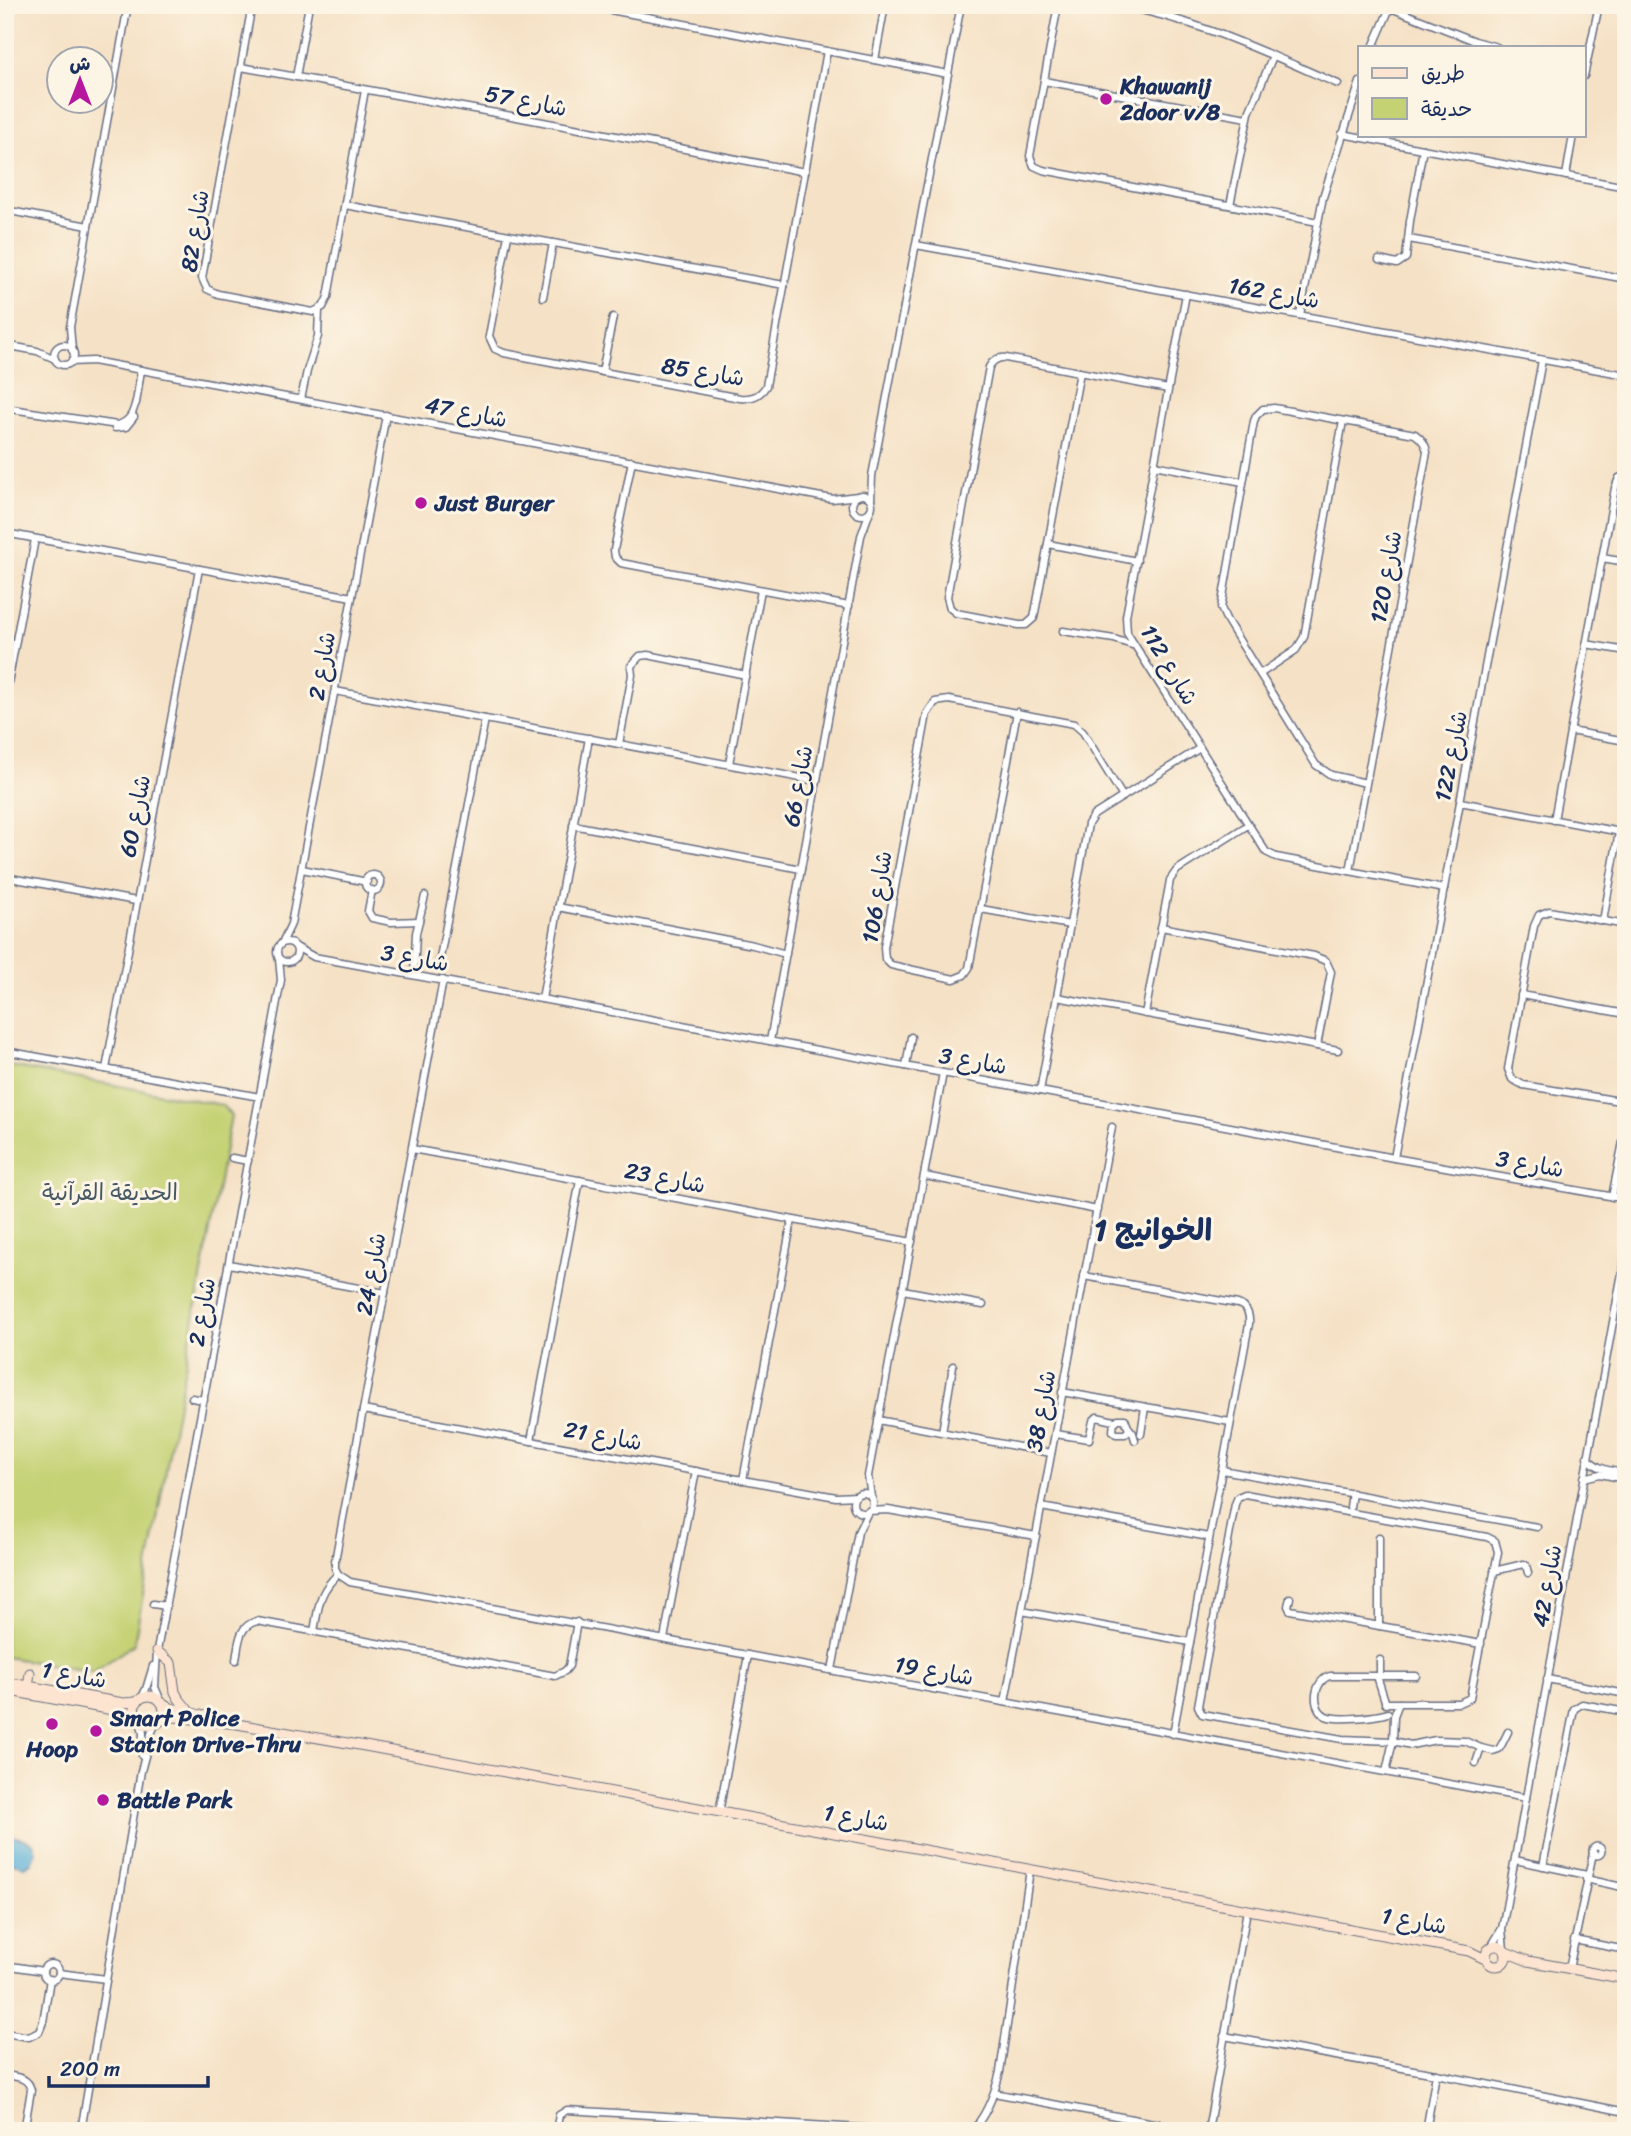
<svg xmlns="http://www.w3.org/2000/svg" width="1631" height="2136" viewBox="0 0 1631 2136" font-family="Sriracha,'Playpen Sans Arabic',sans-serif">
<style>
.green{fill:#c5d274;stroke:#708069;stroke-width:2}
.water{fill:#5cb1d8;stroke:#3c709b;stroke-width:2}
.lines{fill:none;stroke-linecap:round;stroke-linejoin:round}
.street-casing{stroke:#676d82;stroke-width:9}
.secondary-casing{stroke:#676d82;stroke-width:11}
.street{stroke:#fff;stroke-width:6}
.secondary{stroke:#fde4d0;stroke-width:9}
.poi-dot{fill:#b5179e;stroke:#fcf5e5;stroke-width:2.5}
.labels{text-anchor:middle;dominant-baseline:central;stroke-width:6;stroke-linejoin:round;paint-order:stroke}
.poi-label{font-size:23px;font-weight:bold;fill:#1b2f5e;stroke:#fcf5e5;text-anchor:start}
.street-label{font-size:23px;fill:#1b2f5e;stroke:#fcf5e5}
.park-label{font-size:23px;fill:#465864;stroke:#fcf5e5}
.district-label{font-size:30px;font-weight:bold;fill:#1b2f5e;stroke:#fcf5e5}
</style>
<rect width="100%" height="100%" fill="#fcf5e5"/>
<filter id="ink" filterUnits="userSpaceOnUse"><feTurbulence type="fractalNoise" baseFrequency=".0143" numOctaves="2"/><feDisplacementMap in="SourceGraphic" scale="14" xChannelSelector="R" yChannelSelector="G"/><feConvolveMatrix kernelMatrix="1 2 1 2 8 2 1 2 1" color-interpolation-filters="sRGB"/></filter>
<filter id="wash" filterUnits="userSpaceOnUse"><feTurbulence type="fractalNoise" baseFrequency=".00686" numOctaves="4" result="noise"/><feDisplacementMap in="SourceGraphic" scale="28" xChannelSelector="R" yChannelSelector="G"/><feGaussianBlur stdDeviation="1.57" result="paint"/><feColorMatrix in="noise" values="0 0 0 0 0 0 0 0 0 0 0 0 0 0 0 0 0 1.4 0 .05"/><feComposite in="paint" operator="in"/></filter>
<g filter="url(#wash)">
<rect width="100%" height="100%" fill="#f5e1c5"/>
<polygon class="green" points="5,1065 222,1105 231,1116 134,1644 93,1672 5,1657"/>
<path class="water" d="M5,1832C14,1839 25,1837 34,1844L36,1852L31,1863L24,1866L5,1861Z"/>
</g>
<g filter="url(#ink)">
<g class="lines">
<g class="street-casing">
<g id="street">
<polyline points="252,5 202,278 207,289 218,294 313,312 323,307 328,297 365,90"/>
<polyline points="584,5 948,74"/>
<polyline points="1058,5 1030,156 1034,166 1043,170 1318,222"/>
<path d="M1118,5C1198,20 1264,52 1338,84"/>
<polyline points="1383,5 1475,41 1497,47"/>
<polyline points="5,16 7,5"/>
<polyline points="1373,47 1390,8"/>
<polyline points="875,60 885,5"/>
<polyline points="241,67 501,114 805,172"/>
<polyline points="1584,76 1599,5"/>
<polyline points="296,77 309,5"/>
<polyline points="1044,81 1247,118"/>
<polyline points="1342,134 1626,187"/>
<polyline points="1566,176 1573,135"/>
<polyline points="345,205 784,285"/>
<polyline points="1230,205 1249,113 1273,56"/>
<polyline points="5,210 88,226"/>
<path d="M508,235L489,336L495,349L504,353L740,398C752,399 760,396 766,386L827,51"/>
<polyline points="1409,239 1626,279"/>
<polyline points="916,245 1626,375"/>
<polyline points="1379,260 1397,264 1406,258 1410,221 1423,149"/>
<polyline points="1186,294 1126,616 1127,633 1266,852 1276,857 1444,889"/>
<polyline points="543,297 553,243"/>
<polyline points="1300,315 1323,197 1360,82"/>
<polyline points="5,345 37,351 55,359"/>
<circle cx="64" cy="355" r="10"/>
<polyline points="72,350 70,327 128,5"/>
<polyline points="71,362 93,361 832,499 858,496"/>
<polyline points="602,372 613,317"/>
<path d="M1080,372L1034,618L1026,625H1019L956,613L950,608L947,597L989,367C993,360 998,357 1006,358L1168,389"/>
<polyline points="301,399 307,371 318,336 319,310"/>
<polyline points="136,403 141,370"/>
<path d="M5,408L117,425C130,422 133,413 136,401"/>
<polyline points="115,428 126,427 134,417"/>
<polyline points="632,461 614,550 615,557 621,563 849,606"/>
<polyline points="1154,465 1243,482"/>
<circle cx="862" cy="505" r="10"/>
<polyline points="871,501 872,476 961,5"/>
<polyline points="5,533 352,597"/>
<polyline points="1048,544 1137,561"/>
<polyline points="1602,558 1626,562"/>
<polyline points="1063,631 1114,639 1132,645"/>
<polyline points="1586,644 1626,651"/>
<polyline points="1260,674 1296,650 1304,637 1343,421"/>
<polyline points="335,691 817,781"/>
<polyline points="5,699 35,539"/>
<polyline points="1017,712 969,968 964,975 954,979 891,965 885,959 884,947 927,714 935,702 949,700 1074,724 1083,732 1123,797"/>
<polyline points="1570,731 1626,741"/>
<polyline points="619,744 632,675 631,666 640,656 648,655 746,675"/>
<polyline points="729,764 761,590"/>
<polyline points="1460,802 1626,833"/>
<polyline points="1554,820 1615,488 1619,478 1626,475"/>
<polyline points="573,825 801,869"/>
<polyline points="302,869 367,882"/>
<path d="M1350,871L1427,452C1426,444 1422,439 1415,434L1274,408L1263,409L1256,416L1254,421L1221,608L1226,619L1316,765L1331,775L1366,783"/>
<circle cx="373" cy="883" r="8"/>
<polyline points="5,877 136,901"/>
<polyline points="372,890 368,911 372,918 391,922 419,921"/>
<polyline points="558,907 753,945 786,954"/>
<polyline points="981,909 1070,925"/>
<polyline points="1603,921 1619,832"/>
<polyline points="1626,925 1549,911 1539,915 1534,926 1508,1069 1512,1079 1523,1085 1626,1102"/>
<polyline points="1161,927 1314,956 1326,961 1331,972 1317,1046"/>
<circle cx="287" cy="952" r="10"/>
<polyline points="282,943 291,924 386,415"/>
<polyline points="296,947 314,957 1040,1091 1394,1158 1626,1199"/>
<polyline points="439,963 485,719"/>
<polyline points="414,975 416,933 425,896"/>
<polyline points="1521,995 1626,1014"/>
<polyline points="1057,997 1338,1050"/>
<polyline points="542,999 589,738"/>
<polyline points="1145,1014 1169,886 1170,880 1177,870 1248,825"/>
<polyline points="770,1041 861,536 870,511"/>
<polyline points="5,1051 260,1097"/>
<polyline points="906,1066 911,1037"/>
<polyline points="106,1069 199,569"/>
<polyline points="1040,1091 1088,824 1094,815 1200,748"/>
<polyline points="412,1149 912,1242"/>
<polyline points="232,1158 248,1161"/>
<polyline points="1394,1158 1542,360"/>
<polyline points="925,1176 1097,1210"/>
<polyline points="1612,1197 1626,1127"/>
<polyline points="229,1264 385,1293"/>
<path d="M1084,1276L1238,1304C1247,1307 1250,1315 1249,1324L1173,1734"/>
<polyline points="903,1290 983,1305"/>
<polyline points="1062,1392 1230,1422"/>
<polyline points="192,1398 204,1400"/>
<polyline points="363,1410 836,1497 856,1496"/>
<polyline points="878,1420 1051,1453"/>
<polyline points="1129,1428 1133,1433 1135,1440"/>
<polyline points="942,1432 953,1366"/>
<polyline points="1055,1434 1089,1439 1093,1421 1097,1417 1114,1421 1113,1431 1116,1434 1125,1434 1129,1430 1125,1419 1118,1419 1114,1423"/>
<polyline points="1141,1434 1145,1407"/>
<polyline points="531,1441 580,1180"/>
<path d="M1587,1457C1597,1470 1611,1471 1626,1473"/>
<polyline points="1222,1470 1537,1527"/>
<polyline points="1584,1478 1600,1474 1626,1479"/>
<polyline points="743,1480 792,1220"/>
<circle cx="863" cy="1503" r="10"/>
<polyline points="871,1497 868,1476 943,1073"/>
<polyline points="1041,1507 1209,1537"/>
<polyline points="1350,1507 1352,1493"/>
<polyline points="869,1511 888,1510 1036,1536"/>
<polyline points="1494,1571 1524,1564 1526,1565 1528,1573"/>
<polyline points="338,1574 350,1582 1526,1798"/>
<polyline points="338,1574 335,1568 335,1561 443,980"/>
<polyline points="1290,1598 1288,1606 1290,1610 1481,1644"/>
<polyline points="153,1604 166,1606"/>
<polyline points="1022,1611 1190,1642"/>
<polyline points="1379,1626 1379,1537"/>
<path d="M314,1631C319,1606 318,1593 338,1574"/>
<polyline points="664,1639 696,1471"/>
<path d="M236,1660C239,1643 238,1626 257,1621L555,1676L565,1671L569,1666L577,1622"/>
<polyline points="1380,1660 1380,1676"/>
<polyline points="832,1670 858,1532 868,1512"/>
<polyline points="1377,1676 1386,1704"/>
<polyline points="1547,1679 1626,1694"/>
<polyline points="142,1697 146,1689 153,1666"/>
<polyline points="160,1699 155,1687 157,1651 281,980 279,959"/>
<polyline points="1005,1702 1112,1127"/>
<polyline points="1385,1703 1459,1703 1470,1698 1498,1552 1495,1541 1487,1537 1245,1494 1238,1497 1235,1504 1198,1706 1202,1714 1342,1739 1393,1741 1411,1745 1436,1740 1465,1741 1481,1748 1493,1751 1499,1749 1502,1744 1508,1732"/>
<path d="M1388,1713C1375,1717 1338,1721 1326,1716C1310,1708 1314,1680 1330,1676H1416"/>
<polyline points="141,1724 143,1733 142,1756"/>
<polyline points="1476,1763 1481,1748"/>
<polyline points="1386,1772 1393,1741 1394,1716 1399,1703"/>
<polyline points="719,1813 748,1655"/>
<circle cx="1597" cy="1851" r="4.5"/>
<polyline points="1515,1860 1587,1875"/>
<polyline points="1543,1866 1574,1709 1582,1704 1626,1712"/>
<polyline points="1586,1879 1622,1887"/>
<polyline points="1574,1940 1626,1950"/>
<polyline points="1491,1947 1501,1930"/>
<polyline points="1504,1950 1502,1929 1626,1251"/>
<circle cx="51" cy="1972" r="8"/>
<polyline points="5,1965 43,1971"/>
<polyline points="1569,1969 1593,1853"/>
<polyline points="59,1973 106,1979"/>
<polyline points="5,2033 29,2037 39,2032 43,2022 50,1979"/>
<polyline points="1224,2036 1436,2074 1626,2112"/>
<path d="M5,2075C17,2077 28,2077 31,2090L24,2131"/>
<polyline points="994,2093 1196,2131"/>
<polyline points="81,2131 141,1771 151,1734 155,1725"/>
<polyline points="556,2131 559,2115 567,2110 910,2131"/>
<path d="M971,2131C986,2117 995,2092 1000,2072L1030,1870"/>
<polyline points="1208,2131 1247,1910"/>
<polyline points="1426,2131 1436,2074"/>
</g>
</g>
<g class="secondary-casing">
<g id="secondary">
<polyline points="157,1651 171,1663 175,1692 179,1699 189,1711"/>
<polyline points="5,1682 123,1703 136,1702"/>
<polyline points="28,1686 30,1673"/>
<polyline points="5,1690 134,1714"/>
<circle cx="149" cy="1711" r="15"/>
<polyline points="163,1703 171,1708 205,1716"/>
<polyline points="162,1720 175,1717 237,1724 365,1746 1469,1951 1487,1960"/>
<circle cx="1496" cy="1956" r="10"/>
<polyline points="1506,1952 1528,1961 1626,1979"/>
</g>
</g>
<use href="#street" class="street"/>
<use href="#secondary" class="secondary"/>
</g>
</g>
<g class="poi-dot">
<circle cx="1106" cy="99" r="7"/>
<circle cx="421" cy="503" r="7"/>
<circle cx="52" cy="1724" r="7"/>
<circle cx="96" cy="1731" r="7"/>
<circle cx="103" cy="1800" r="7"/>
</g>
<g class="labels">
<g class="poi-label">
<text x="1120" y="86">Khawanij<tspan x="1120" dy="26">2door v/8</tspan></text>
<text x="435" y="503">Just Burger</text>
<text x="110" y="1718">Smart Police<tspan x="110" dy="26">Station Drive-Thru</tspan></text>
<text x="52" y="1749" text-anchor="middle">Hoop</text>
<text x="117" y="1800">Battle Park</text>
</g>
<g class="street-label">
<text transform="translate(526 101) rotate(11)">شارع 57</text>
<text transform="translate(195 231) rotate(-81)">شارع 82</text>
<text transform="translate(1274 293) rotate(10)">شارع 162</text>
<text transform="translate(703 372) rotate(9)">شارع 85</text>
<text transform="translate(466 412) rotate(11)">شارع 47</text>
<text transform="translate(1386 577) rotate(-80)">شارع 120</text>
<text transform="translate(1169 665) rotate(59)">شارع 112</text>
<text transform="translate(322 666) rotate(-80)">شارع 2</text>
<text transform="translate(1451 756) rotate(-79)">شارع 122</text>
<text transform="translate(798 786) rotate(-80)">شارع 66</text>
<text transform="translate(135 816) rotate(-79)">شارع 60</text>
<text transform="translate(877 897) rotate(-81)">شارع 106</text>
<text transform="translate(415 958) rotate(10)">شارع 3</text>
<text transform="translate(973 1061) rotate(10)">شارع 3</text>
<text transform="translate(1530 1164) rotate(10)">شارع 3</text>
<text transform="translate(665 1178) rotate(11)">شارع 23</text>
<text transform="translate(371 1274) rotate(-80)">شارع 24</text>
<text transform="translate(202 1312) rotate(-80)">شارع 2</text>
<text transform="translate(1041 1411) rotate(-80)">شارع 38</text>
<text transform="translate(603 1436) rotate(10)">شارع 21</text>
<text transform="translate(1547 1586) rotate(-80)">شارع 42</text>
<text transform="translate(934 1671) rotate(10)">شارع 19</text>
<text transform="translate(74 1675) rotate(10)">شارع 1</text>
<text transform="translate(856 1818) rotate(10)">شارع 1</text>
<text transform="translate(1414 1921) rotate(10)">شارع 1</text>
</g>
<g class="park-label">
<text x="110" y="1192">الحديقة القرآنية</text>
</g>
<g class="district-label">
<text x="1153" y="1230">الخوانيج 1</text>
</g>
</g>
<rect width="1631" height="2136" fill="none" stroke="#fcf5e5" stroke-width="28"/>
<rect x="1358" y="46" width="228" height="91" fill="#fcf5e5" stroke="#a2a6af" stroke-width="2"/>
<rect x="1372" y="68" width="35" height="10" fill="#fde4d0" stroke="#a2a6af" stroke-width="2"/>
<text x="1421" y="80" font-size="21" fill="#1b2f5e">طريق</text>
<rect x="1372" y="98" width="35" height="21" fill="#c5d274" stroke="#a2a6af" stroke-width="2"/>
<text x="1421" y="116" font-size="21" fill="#1b2f5e">حديقة</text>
<g transform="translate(80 80)"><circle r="33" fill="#fcf5e5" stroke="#a2a6af" stroke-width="2"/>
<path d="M0-5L12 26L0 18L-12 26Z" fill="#b5179e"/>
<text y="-10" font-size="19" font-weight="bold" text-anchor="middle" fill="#1b2f5e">ش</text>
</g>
<path d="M49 2076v10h159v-10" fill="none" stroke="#1b2f5e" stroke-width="3.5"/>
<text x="60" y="2076" font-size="21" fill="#1b2f5e" stroke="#fcf5e5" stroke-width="5" paint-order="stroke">200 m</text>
</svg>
